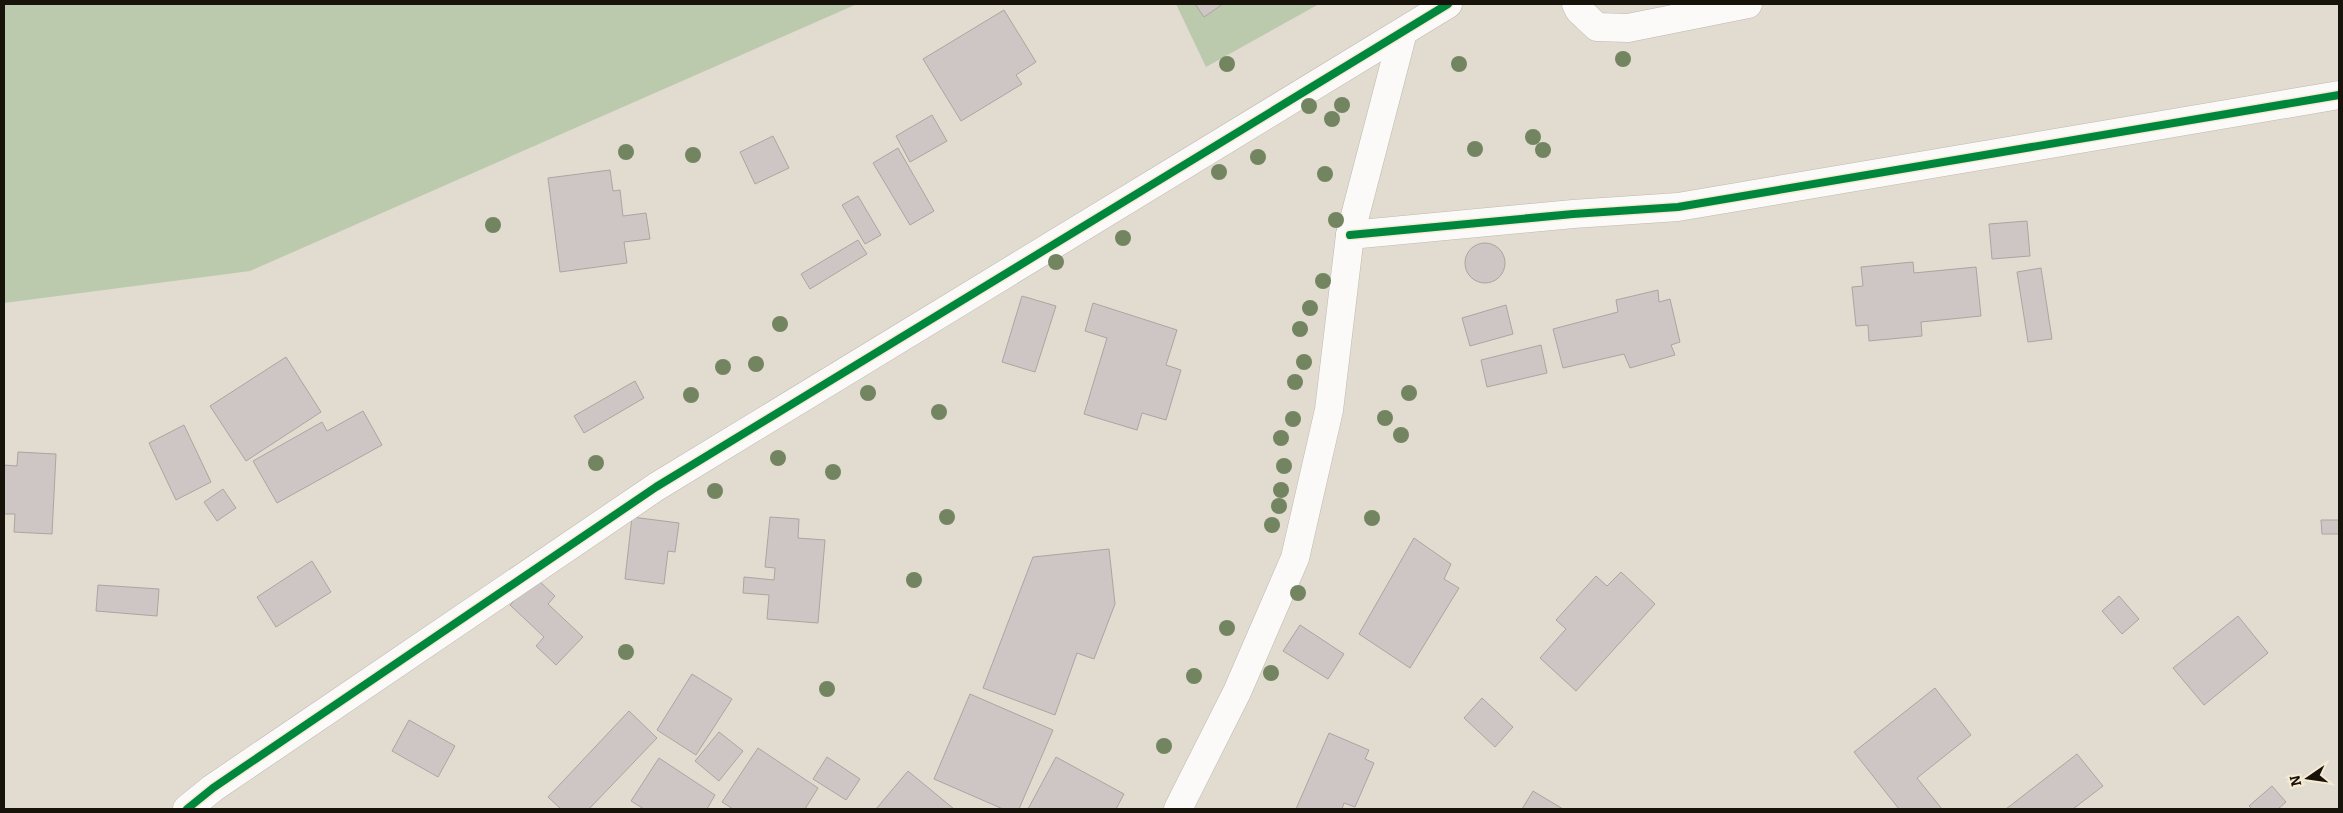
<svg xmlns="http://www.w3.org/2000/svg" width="2343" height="813" viewBox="0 0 2343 813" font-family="Bitter,serif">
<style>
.green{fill:#bbcaad}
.building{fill:#cdc6c4;stroke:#aba5a2}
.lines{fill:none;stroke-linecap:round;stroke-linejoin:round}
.street-casing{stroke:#beb8af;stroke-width:29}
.street{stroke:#fbfaf8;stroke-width:28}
.cycleway-casing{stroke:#f8ebd4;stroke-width:11}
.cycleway{stroke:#00873e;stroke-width:8}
.tree{fill:#728560}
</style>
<rect width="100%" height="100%" fill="#e2dbcf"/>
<g class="green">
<polygon points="4,4 857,4 250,271 4,303"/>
<polygon points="1176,4 1319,4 1206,67"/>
</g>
<g class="building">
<polygon points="1195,4 1223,4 1204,17"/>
<polygon points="1004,10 1036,62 1016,75 1022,84 961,121 923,59"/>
<polygon points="932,115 947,141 910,162 896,136"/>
<polygon points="773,136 789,168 755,184 740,152"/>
<polygon points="898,148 934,211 910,225 873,163"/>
<polygon points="610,170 613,191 620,190 623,216 646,213 650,239 624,242 627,263 560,272 548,178"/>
<polygon points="858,196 881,235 865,244 842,205"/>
<polygon points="2027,221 2030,256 1992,259 1989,224"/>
<polygon points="858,240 867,254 810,289 801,274"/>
<circle cx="1485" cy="263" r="20"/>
<polygon points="1913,262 1914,273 1976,267 1981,316 1921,322 1922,336 1869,341 1868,325 1856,326 1852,287 1863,286 1861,267"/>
<polygon points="2041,268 2052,339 2028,342 2017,272"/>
<polygon points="1658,290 1659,302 1670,299 1680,342 1671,345 1675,355 1630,368 1624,354 1563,368 1553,329 1618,312 1616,300"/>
<polygon points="1022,296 1056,306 1035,372 1002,362"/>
<polygon points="1093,303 1177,330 1166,365 1181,370 1166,420 1142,413 1137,430 1084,414 1107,338 1085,331"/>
<polygon points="1506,305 1513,334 1470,346 1462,318"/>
<polygon points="1541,345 1547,373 1487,387 1481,360"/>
<polygon points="286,357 321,412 246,461 210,406"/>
<polygon points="635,381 644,398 584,433 574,416"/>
<polygon points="363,411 382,445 277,503 253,461 322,422 327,431"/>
<polygon points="184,425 211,482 176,500 149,443"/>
<polygon points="18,452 56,454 52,534 14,532 15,514 4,514 4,465 17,466"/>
<polygon points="223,489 236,508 217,521 204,502"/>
<polygon points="632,517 679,523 675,552 668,551 664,584 625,579"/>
<polygon points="770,517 799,519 798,538 825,540 818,623 767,619 769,595 743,593 744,577 774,580 775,568 765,567"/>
<polygon points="2321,520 2339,520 2339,534 2322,534"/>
<polygon points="1414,538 1451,564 1444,579 1459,588 1410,668 1359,634"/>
<polygon points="1109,549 1115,604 1094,659 1077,653 1055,715 983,688 1033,557"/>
<polygon points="312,561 331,592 276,627 257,597"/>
<polygon points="1621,572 1655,604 1576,691 1540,658 1566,629 1556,620 1596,576 1607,586"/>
<polygon points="536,578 555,596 548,604 583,637 556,665 536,646 544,637 510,605"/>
<polygon points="98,585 159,589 157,616 96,611"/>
<polygon points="2119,596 2139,619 2122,634 2102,611"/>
<polygon points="2238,616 2268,653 2204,705 2173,668"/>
<polygon points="1300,625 1344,654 1328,679 1283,651"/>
<polygon points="692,674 732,699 696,755 657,730"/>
<polygon points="1935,688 1971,735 1917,778 1942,809 1899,809 1854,752"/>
<polygon points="970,694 1053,730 1019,809 1003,809 934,779"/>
<polygon points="1482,698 1513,727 1495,747 1464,718"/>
<polygon points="629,711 657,738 589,809 561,809 548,797"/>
<polygon points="409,720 455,746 438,777 392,751"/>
<polygon points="719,732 743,751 719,781 695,761"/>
<polygon points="1329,733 1369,750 1365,759 1374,763 1355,807 1344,803 1342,809 1296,809"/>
<polygon points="758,748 818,788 805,809 733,809 722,802"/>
<polygon points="2077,754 2103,786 2073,809 2006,809"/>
<polygon points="827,757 860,779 846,800 813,779"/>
<polygon points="1056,757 1124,794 1116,809 1028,809"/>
<polygon points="659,758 715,795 707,809 644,809 631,801"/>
<polygon points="908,771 954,809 876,809"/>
<polygon points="2272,786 2286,802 2278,809 2252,809 2249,806"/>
<polygon points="1533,791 1563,809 1522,809"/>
</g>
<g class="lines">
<g class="street-casing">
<g id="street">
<polyline points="1576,4 1579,10 1597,27 1628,28 1748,4"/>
<polyline points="1350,235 1573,214 1678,207 2339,95"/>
<polyline points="187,809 213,788 656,487 1448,4"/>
<polyline points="1178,809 1237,692 1295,558 1329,410 1350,235 1403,32"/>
</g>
</g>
<use href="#street" class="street"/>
<g class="cycleway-casing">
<g id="cycleway">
<polyline points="1350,235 1573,214 1678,207 2339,95"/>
<polyline points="187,809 213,788 656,487 1448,4"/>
</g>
</g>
<use href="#cycleway" class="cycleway"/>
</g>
<g class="tree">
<circle cx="1623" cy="59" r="8"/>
<circle cx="1227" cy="64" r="8"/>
<circle cx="1459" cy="64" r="8"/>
<circle cx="1342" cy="105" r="8"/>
<circle cx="1309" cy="106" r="8"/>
<circle cx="1332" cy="119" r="8"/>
<circle cx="1533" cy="137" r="8"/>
<circle cx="1475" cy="149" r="8"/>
<circle cx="1543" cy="150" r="8"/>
<circle cx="626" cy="152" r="8"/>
<circle cx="693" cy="155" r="8"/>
<circle cx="1258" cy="157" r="8"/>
<circle cx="1219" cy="172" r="8"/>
<circle cx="1325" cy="174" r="8"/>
<circle cx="1336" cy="220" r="8"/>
<circle cx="493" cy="225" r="8"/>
<circle cx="1123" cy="238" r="8"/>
<circle cx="1056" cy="262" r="8"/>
<circle cx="1323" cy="281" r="8"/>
<circle cx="1310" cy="308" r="8"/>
<circle cx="780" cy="324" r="8"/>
<circle cx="1300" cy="329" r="8"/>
<circle cx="1304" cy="362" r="8"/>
<circle cx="756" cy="364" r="8"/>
<circle cx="723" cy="367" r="8"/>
<circle cx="1295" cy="382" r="8"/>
<circle cx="868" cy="393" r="8"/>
<circle cx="1409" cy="393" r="8"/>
<circle cx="691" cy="395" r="8"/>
<circle cx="939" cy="412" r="8"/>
<circle cx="1385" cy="418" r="8"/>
<circle cx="1293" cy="419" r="8"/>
<circle cx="1401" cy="435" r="8"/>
<circle cx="1281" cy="438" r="8"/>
<circle cx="778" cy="458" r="8"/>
<circle cx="596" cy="463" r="8"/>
<circle cx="1284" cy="466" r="8"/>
<circle cx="833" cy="472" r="8"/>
<circle cx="1281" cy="490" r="8"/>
<circle cx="715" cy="491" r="8"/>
<circle cx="1279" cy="506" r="8"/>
<circle cx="947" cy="517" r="8"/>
<circle cx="1372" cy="518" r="8"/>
<circle cx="1272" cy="525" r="8"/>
<circle cx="914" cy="580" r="8"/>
<circle cx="1298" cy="593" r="8"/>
<circle cx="1227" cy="628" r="8"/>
<circle cx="626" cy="652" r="8"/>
<circle cx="1271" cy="673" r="8"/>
<circle cx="1194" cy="676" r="8"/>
<circle cx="827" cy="689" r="8"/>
<circle cx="1164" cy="746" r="8"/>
</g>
<rect width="2343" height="813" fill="none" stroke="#17130b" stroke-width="10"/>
<g transform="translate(2308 778) rotate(257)" stroke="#f8ebd4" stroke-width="4" paint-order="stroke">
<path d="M0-4L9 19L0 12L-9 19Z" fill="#17130b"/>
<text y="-8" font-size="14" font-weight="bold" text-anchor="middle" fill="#17130b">N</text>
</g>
</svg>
